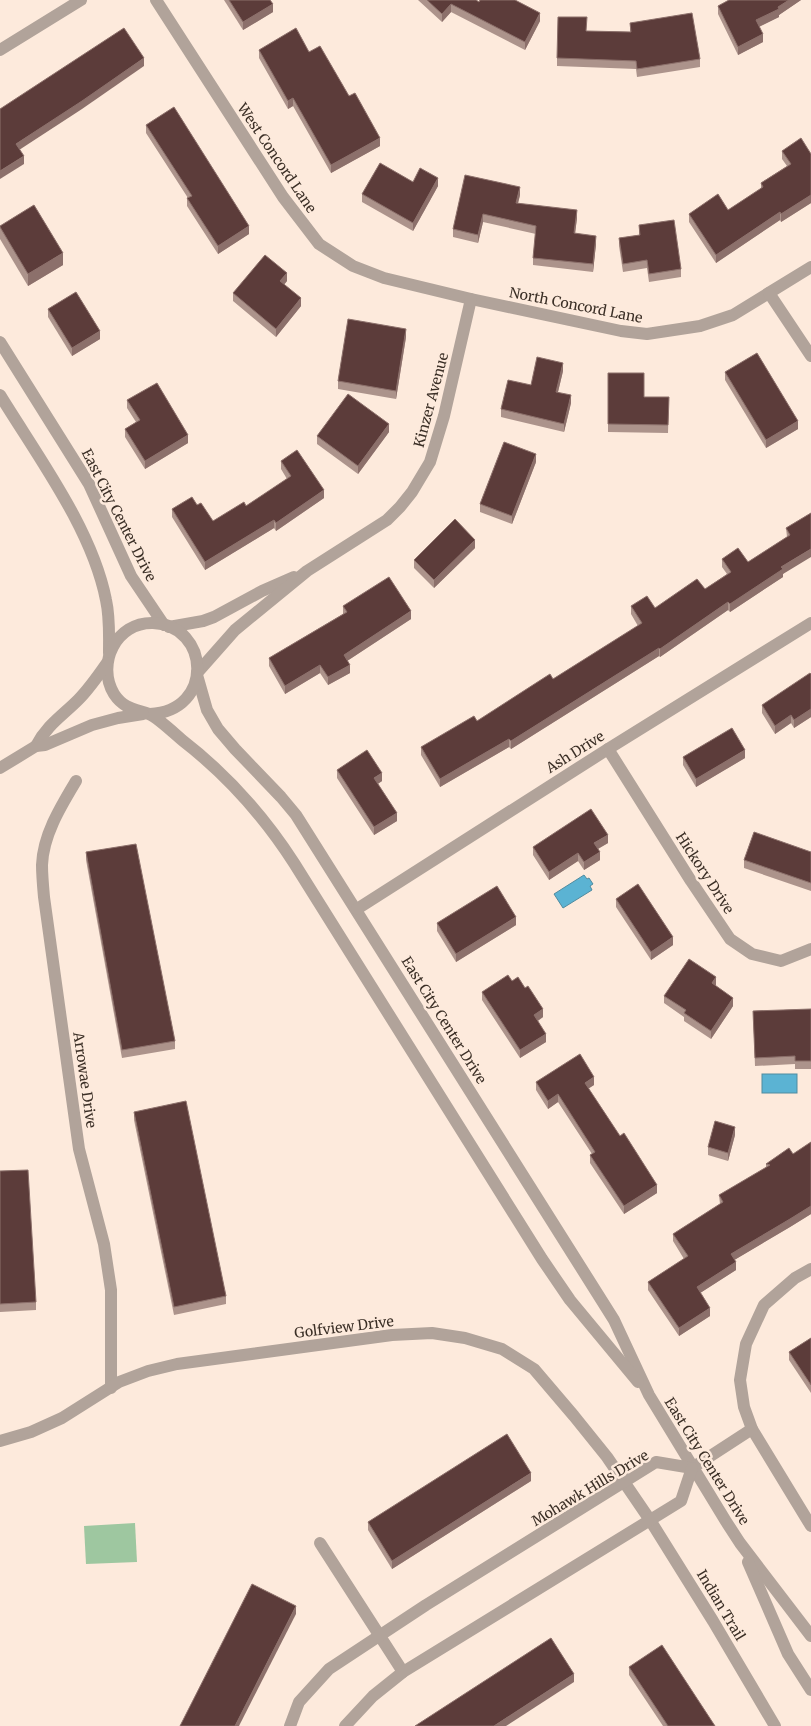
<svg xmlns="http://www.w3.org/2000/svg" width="811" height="1726" viewBox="0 0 811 1726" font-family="Merriweather,serif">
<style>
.green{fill:#9ec7a0}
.water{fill:#5bb3d3;stroke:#518b9f}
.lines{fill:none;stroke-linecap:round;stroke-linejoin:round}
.minor{stroke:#b1a39a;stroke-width:12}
.wall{fill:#ac938b}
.shaded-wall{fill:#8c706b}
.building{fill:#5c3c3a;stroke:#8c706b}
.labels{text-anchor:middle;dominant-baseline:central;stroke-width:5;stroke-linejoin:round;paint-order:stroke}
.street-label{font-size:14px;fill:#3b2f26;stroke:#fdeadc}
</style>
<rect width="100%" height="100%" fill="#fdeadc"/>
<polygon class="green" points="135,1523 137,1562 86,1564 84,1526"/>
<g class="water">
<polygon points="584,875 587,879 589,878 593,884 590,886 592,890 563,908 554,894"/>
<rect x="762" y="1074" width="35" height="19"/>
</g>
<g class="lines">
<g class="minor">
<polyline points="156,0 283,197 319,244 353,266 384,278 471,299 621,331 647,334 700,326 733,315 811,267"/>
<polyline points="0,50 81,0"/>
<polyline points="769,293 811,356"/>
<polyline points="0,342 89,484 131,576 164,625"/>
<path d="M0,395C38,457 92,529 106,600C110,618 109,635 109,653"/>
<polyline points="169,627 203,621 214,617 262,591 294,577"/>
<polyline points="197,673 235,630 307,571 387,520 400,507 412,492 430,462 444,416 471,299"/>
<polyline points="197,675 207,710 218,729 235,749 281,797 296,815 614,1320 649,1395 727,1523 740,1543 811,1636"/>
<path d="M150,714C215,711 210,625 153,623C116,622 96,664 114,694C124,709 135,709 149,714C157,717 175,734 182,740C226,774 265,818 294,863L542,1259L570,1300L638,1382"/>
<path d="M36,746C47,725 62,716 78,700C89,689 98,676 107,663"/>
<polyline points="608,749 691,881 730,939 752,954 781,961 811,949"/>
<polyline points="0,768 36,746 45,745 92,725 118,718 143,714"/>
<path d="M76,781C61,806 43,835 42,865C42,875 43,886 44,897L79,1149L104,1244L111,1290V1388"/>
<polyline points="357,909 608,749 811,623"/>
<polyline points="811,1269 795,1278 764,1305 746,1344 740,1380 744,1407 752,1429 811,1526"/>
<polyline points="0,1441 31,1432 62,1418 119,1382 148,1371 177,1364 392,1335 432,1333 465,1338 502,1349 534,1369 574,1416 607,1457 650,1520 713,1621 775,1726"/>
<polyline points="692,1468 752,1429"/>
<polyline points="320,1543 403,1672"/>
<polyline points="748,1562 788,1654 811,1690"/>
<polyline points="290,1726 299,1702 329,1669 426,1605 656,1462 692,1468"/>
<polyline points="345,1726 373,1696 403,1672 681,1501 692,1468"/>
</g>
</g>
<g class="wall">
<polygon points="224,0 270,0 273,12 243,30"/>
<polygon points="418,0 476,0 479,2 540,21 525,50 451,12 442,22"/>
<polygon points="729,0 801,0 779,15 779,17 759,27 763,42 738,55 718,14 718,6"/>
<polygon points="630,23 700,59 700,67 637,77 636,69 557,66 557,58 586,31 630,32"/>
<polygon points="259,50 309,52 349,96 380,146 331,173 293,106 288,109 259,58"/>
<polygon points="146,125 249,234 218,254 187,206 187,198 188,198 146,133"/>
<polygon points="782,151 811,154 811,203 781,222 780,220 716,263 689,222 689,214 728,210 761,189 761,183 787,166 782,159"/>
<polygon points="413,182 438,186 413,231 362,202 362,194"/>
<polygon points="520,195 518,203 577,218 575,234 596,244 593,272 533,265 533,258 536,234 483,222 478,243 453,237 453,229"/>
<polygon points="639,225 681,269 681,277 649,282 647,268 623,272 619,246 619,238 639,235"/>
<polygon points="0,226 63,265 28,286 0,239"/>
<polygon points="287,281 284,285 301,306 276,337 233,301 233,293"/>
<polygon points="48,309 100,339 72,356 48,317"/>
<polygon points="406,337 396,399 338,389 338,381"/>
<polygon points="563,371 558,392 571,403 564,432 501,417 501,409 531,385"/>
<polygon points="725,372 798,429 766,448 725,380"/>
<polygon points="608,373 644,397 669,397 668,433 608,432"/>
<polygon points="127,400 188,443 145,469 125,437 125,429 136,422 127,408"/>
<polygon points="389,432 358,474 317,444 317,436"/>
<polygon points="281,461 324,498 276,531 274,528 205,570 172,517 172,509 213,521 246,506 287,479 281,469"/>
<polygon points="536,462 512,524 480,512 480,504"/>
<polygon points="811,513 783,574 783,577 730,612 728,610 660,657 659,656 511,749 509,747 440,787 421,755 421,747 477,721 553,679 638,626 631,614 631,606 655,608 705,589 727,574 722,567 722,559 748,562 787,537 786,528"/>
<polygon points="475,548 434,588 414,568 414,560"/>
<polygon points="343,606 411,619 347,661 350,673 328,685 320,673 285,694 269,666 269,658 343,614"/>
<polygon points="811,674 811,717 794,728 791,723 775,734 762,713 762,705"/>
<polygon points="683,757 745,758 696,787 683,765"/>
<polygon points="337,770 382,781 378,784 397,821 374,835 337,778"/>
<polygon points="608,843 598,849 600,860 584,870 578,861 549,880 533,855 533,847"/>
<polygon points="86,852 175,1041 175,1049 122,1058 86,860"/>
<polygon points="811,852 811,891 744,868 744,860"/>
<polygon points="616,899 673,945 651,960 616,907"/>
<polygon points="437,923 516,925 456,962 437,931"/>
<polygon points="512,981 543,1017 538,1021 546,1042 520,1058 482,1000 482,992"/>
<polygon points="716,985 715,986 733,1006 711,1039 684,1021 684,1017 664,1003 664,996"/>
<polygon points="811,1009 811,1069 795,1069 795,1064 755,1066 753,1011"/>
<polygon points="536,1082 594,1085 588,1088 657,1193 624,1214 590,1163 590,1155 592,1154 558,1102 548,1109 536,1090"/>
<polygon points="134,1112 226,1296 226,1304 174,1315 134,1120"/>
<polygon points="735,1135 728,1161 708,1155 708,1147"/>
<polygon points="811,1142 811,1214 790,1227 734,1260 736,1270 700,1293 710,1316 679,1336 648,1290 648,1282 684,1259 673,1241 673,1234 720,1204 719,1195 766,1168 766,1164 793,1154"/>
<polygon points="0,1171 36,1302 36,1310 0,1312"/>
<polygon points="811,1338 811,1393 789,1360 789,1352"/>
<polygon points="531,1481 392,1569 368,1530 368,1522"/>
<polygon points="629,1667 715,1726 663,1726 629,1675"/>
</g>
<g class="shaded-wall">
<polygon points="789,0 801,0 779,15 779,17 756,28 756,20"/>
<polygon points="273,4 273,12 243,30 243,22"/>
<polygon points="451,4 451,12 442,22 442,14"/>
<polygon points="540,13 540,21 525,50 525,42"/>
<polygon points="763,34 763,42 738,55 738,47"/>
<polygon points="144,58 144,66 82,109 16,152 16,144"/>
<polygon points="293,98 293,106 288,109 288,101"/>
<polygon points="380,138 380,146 331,173 331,165"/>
<polygon points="24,156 24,164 0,179 0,171"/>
<polygon points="438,178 438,186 413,231 413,223"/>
<polygon points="520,187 520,195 516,211 516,203"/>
<polygon points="811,195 811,203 781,222 781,214"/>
<polygon points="577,210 577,218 574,241 574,233"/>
<polygon points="780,212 780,220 716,263 716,255"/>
<polygon points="483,214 483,222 478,243 478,235"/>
<polygon points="249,226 249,234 218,254 218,246"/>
<polygon points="596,236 596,244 593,272 593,264"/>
<polygon points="63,253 63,265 28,286 28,274"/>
<polygon points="287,273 287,281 280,289 280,281"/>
<polygon points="301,298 301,306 276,337 276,329"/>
<polygon points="406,329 406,337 396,399 396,391"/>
<polygon points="100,331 100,339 72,356 72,348"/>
<polygon points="563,363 563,371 556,400 556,392"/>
<polygon points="571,395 571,403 564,432 564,424"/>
<polygon points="798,421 798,429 766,448 766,440"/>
<polygon points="389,424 389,432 358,474 358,466"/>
<polygon points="188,435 188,443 145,469 145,461"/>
<polygon points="536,454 536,462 512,524 512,516"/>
<polygon points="324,490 324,498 276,531 276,523"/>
<polygon points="274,520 274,528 205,570 205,562"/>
<polygon points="475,540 475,548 434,588 434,580"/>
<polygon points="811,549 811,557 783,574 783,577 730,612 730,604 781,567"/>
<polygon points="728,602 728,610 660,657 660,649"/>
<polygon points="411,611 411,619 344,663 344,655"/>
<polygon points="659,648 659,656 511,749 511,741"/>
<polygon points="320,665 320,673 285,694 285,686"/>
<polygon points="350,665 350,673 328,685 328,677"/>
<polygon points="811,709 811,717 794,728 794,720"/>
<polygon points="791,715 791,723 775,734 775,726"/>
<polygon points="509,739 509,747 440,787 440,779"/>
<polygon points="745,750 745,758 696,787 696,779"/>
<polygon points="382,773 382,781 374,786 374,778"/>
<polygon points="397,813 397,821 374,835 374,827"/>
<polygon points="608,835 608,843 594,851 594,843"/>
<polygon points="600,852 600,860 584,870 584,862"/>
<polygon points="578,853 578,861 549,880 549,872"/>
<polygon points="516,917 516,925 456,962 456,954"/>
<polygon points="673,937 673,945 651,960 651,952"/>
<polygon points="716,977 716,985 712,991 712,983"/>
<polygon points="733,998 733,1006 711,1039 711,1031"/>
<polygon points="543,1009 543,1017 534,1023 534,1015"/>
<polygon points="546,1034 546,1042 520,1058 520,1050"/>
<polygon points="594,1077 594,1085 585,1091 585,1083"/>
<polygon points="558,1094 558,1102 548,1109 548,1101"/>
<polygon points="735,1127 735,1135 728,1161 728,1153"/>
<polygon points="657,1185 657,1193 624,1214 624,1206"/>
<polygon points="811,1206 811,1214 790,1227 731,1262 731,1254"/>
<polygon points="736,1262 736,1270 697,1295 697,1287"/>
<polygon points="710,1308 710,1316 679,1336 679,1328"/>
<polygon points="531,1473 531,1481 392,1569 392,1561"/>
<polygon points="296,1606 296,1614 239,1726 235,1726"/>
<polygon points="574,1674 574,1682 506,1726 494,1726"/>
</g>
<g class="building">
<polygon points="229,0 270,0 273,4 243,22"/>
<polygon points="427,0 476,0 479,2 480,0 515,0 540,13 525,42 451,4 442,14"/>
<polygon points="729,0 789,0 778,7 779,9 756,20 763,34 738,47 718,6"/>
<polygon points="692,13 700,59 637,69 636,61 557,58 558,17 587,17 586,31 631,32 630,23"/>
<polygon points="124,28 144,58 82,101 16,144 24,156 0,171 0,109"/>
<polygon points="296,28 309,52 320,46 349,96 355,93 380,138 331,165 293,98 288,101 259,50"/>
<polygon points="174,107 249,226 218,246 187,198 192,196 146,125"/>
<polygon points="801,138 811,154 811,195 781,214 780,212 716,255 689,214 718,194 728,210 763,187 761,183 791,164 782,151"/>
<polygon points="380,163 413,182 420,168 438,178 413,223 362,194"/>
<polygon points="465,175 520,187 516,203 577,210 574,233 596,236 593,264 533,258 536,226 483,214 478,235 453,229"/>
<polygon points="34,205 63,253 28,274 0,227 0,226"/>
<polygon points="674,220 681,269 649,274 647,260 623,264 619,238 640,235 639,225"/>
<polygon points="265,255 287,273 280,281 301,298 276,329 233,293"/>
<polygon points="76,292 100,331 72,348 48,309"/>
<polygon points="348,319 406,329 396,391 338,381"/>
<polygon points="757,353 798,421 766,440 725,372"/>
<polygon points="537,357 563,363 556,392 571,395 564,424 501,409 508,380 531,385"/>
<polygon points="608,373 644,373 644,397 669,397 668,425 608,424"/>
<polygon points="157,383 188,435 145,461 125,429 140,420 127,400"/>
<polygon points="348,394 389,424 358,466 317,436"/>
<polygon points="504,442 536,454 512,516 480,504"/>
<polygon points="297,450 324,490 276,523 274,520 205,562 172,509 192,497 197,505 201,503 213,521 244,502 246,506 291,476 281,461"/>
<polygon points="811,513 811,549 781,567 783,569 730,604 728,602 660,649 659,648 511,741 509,739 440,779 421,747 474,716 477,721 550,674 553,679 642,623 631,606 647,596 655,608 697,579 705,589 731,572 722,559 738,548 748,562 790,535 786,528"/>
<polygon points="455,519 475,540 434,580 414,560"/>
<polygon points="389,577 411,611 344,655 350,665 328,677 320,665 285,686 269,658 347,612 343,606"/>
<polygon points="810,673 811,674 811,709 794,720 791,715 775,726 762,705"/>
<polygon points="732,728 745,750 696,779 683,757"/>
<polygon points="367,750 382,773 374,778 397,813 374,827 337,770"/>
<polygon points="591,809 608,835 594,843 600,852 584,862 578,853 549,872 533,847"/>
<polygon points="754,832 811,852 811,883 744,860"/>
<polygon points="136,844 175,1041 122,1050 86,852"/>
<polygon points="638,884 673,937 651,952 616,899"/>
<polygon points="497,886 516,917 456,954 437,923"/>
<polygon points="689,959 716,977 712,983 733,998 711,1031 684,1013 686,1010 664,996"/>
<polygon points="508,975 512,981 518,977 525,988 528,986 543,1009 534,1015 546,1034 520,1050 482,992"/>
<polygon points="811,1009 811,1061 795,1061 795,1056 755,1058 753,1011"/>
<polygon points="580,1054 594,1077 585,1083 620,1136 624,1133 657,1185 624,1206 590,1155 595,1152 558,1094 548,1101 536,1082"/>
<polygon points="186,1101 226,1296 174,1307 134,1112"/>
<polygon points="715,1121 735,1127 728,1153 708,1147"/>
<polygon points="811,1142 811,1206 790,1219 731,1254 736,1262 697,1287 710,1308 679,1328 648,1282 688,1256 673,1234 723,1202 719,1195 770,1165 766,1164 789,1148 793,1154"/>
<polygon points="28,1170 36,1302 0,1304 0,1171"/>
<polygon points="811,1338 811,1385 789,1352"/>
<polygon points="507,1434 531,1473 392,1561 368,1522"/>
<polygon points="252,1584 296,1606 235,1726 180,1726"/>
<polygon points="551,1638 574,1674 494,1726 415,1726"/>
<polygon points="662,1645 715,1726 668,1726 629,1667"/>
</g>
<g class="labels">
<g class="street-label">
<text transform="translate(277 158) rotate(56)">West Concord Lane</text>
<text transform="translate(576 305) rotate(11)">North Concord Lane</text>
<text transform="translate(431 400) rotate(-75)">Kinzer Avenue</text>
<text transform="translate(119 515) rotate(63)">East City Center Drive</text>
<text transform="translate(575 752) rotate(-32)">Ash Drive</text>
<text transform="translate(705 873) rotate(57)">Hickory Drive</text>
<text transform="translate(444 1020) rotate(58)">East City Center Drive</text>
<text transform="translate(85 1080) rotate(82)">Arrowae Drive</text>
<text transform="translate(344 1327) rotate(-7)">Golfview Drive</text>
<text transform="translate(707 1461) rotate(58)">East City Center Drive</text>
<text transform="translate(590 1488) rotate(-31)">Mohawk Hills Drive</text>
<text transform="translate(721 1605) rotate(59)">Indian Trail</text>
</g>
</g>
</svg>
